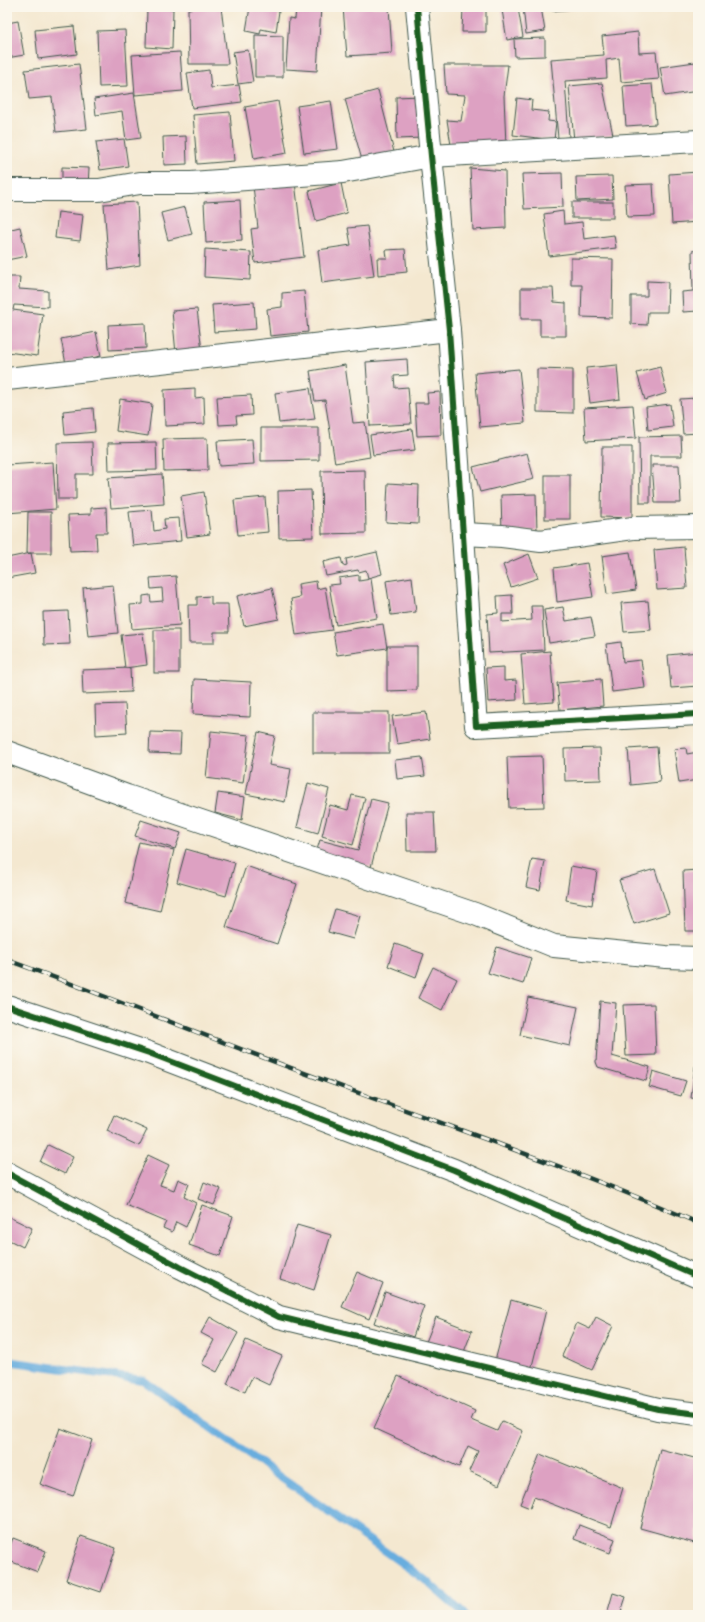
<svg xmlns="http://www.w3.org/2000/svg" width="705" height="1622" viewBox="0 0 705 1622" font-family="'Comic Neue',sans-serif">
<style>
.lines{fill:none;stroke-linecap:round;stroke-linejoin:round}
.stream{stroke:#68adde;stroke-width:8}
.building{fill:#dda1c2}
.street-casing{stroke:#3f574b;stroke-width:24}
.street{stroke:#fff;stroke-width:22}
.rail-casing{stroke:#1f3d34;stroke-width:4.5}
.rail{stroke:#fbf7ec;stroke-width:3;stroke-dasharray:9;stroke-linecap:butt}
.cycleway-casing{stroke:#fbf7ec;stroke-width:8}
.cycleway{stroke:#1b5e20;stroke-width:6}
</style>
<rect width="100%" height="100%" fill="#fbf7ec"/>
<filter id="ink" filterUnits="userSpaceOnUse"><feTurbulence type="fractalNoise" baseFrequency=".025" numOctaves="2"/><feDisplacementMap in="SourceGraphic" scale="8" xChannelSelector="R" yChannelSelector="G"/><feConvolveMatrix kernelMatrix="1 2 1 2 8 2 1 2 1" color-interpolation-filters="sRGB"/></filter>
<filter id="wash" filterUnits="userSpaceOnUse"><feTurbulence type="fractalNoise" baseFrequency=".012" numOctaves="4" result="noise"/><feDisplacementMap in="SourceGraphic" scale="16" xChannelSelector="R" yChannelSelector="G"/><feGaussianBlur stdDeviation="0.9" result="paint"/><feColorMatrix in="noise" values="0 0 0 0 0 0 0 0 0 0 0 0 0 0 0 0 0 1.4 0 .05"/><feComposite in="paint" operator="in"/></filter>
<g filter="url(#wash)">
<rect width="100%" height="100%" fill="#f4e8d0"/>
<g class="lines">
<polyline class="stream" points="7,1361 143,1380 424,1579 465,1615"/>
</g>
<g id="blocks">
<g class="building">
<polygon points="209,7 221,7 228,64 189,64 188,9"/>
<polygon points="250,7 279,11 276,32 261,29 260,34 246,31"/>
<polygon points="303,7 321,7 317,71 286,69 289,18 295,19 296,8 303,9"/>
<polygon points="343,7 389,7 392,53 347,56"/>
<polygon points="463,7 486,7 486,32 462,32"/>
<polygon points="523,7 541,7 545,31 526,34"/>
<polygon points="552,7 587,7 587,8 552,11"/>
<polygon points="612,7 653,7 653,11 612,10"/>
<polygon points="147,8 173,9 172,49 146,47"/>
<polygon points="518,8 523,37 507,40 502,10"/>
<polygon points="18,21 24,55 7,58 7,23"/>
<polygon points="74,26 77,54 38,59 35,30"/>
<polygon points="125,30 128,86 99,87 97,31"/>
<polygon points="638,32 639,53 656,52 659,79 621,82 619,58 606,60 607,78 565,81 569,137 558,138 551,59 604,55 602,36"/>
<polygon points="255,35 283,36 283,77 255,77"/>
<polygon points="545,38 545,56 515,57 514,39"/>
<polygon points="248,50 253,82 238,84 233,52"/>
<polygon points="180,52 183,91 135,95 132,55"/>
<polygon points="695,62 698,78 698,91 665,96 660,67"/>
<polygon points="79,64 87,129 56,132 52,97 29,99 25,70"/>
<polygon points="444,65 508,65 504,96 506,146 451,145 447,120 461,121 465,95 446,94"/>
<polygon points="209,70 211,88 239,85 242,102 192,108 187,73"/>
<polygon points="602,83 613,135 574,141 569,86"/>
<polygon points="652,84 656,124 626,126 623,86"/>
<polygon points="378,90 394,152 362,160 345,99"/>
<polygon points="134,93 141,138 126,140 122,111 96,115 94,99"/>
<polygon points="421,96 422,138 397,139 396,97"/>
<polygon points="517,98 532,100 531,110 549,112 548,121 556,122 554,140 513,135"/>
<polygon points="278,101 287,153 254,159 245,107"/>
<polygon points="331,101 338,149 304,153 297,106"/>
<polygon points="230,112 234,161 197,164 193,115"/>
<polygon points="186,136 187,164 164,165 163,137"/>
<polygon points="124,139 128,166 100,170 96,142"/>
<polygon points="62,167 89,168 88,187 62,186"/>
<polygon points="470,168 505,171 506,228 473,230"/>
<polygon points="698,172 698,222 672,224 669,174"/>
<polygon points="562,173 563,207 524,209 522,174"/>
<polygon points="612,176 613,199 577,201 576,177"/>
<polygon points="295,182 304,257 255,263 251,229 258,228 253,186"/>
<polygon points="341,183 347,213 316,221 309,191"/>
<polygon points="653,184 655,216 627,217 625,185"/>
<polygon points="240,200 242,240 206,243 204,202"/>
<polygon points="137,202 140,265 109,270 104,204"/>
<rect x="572" y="202" width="41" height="16"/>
<polygon points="185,207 192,234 168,240 161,213"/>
<polygon points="563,211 564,224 582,222 584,239 614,235 616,248 549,256 544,214"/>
<polygon points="58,212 83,215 80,241 55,238"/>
<polygon points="367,226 374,276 322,283 318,250 351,245 348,228"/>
<polygon points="20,227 27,256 7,260 7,230"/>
<polygon points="205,249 251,252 250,280 204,277"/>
<polygon points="405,249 407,272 378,275 377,258 387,258 386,250"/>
<polygon points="698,250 698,311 683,312 682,292 693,291 692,251"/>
<polygon points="571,258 613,259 612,318 581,317 582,285 571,285"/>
<polygon points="7,277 20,277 19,289 48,291 48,307 14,305 13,310 43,314 37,356 7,352 7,333 11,310 7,310"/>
<polygon points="647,281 668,282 667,312 648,312 647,325 631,324 631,296 647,296"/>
<polygon points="521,288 553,288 554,302 566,303 566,336 540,336 540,319 521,319"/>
<polygon points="304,291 308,332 270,336 267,309 282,307 282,293"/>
<polygon points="254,302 256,329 214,332 212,305"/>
<polygon points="197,309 202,351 176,354 172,311"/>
<polygon points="145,323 146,348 109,350 108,325"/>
<polygon points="96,332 101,356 66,364 61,339"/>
<polygon points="407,359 408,375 394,376 395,388 408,387 411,424 370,426 366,362"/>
<polygon points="345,365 353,423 365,422 370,457 335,463 325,400 315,401 310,371"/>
<polygon points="617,365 620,399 590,403 586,368"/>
<polygon points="660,367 667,393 645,400 637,373"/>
<polygon points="519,369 525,423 480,427 475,373"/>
<polygon points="537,369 573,370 573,413 537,412"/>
<polygon points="195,388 195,398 204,397 205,424 165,426 164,390"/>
<polygon points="310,388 315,419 279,423 275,393"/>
<polygon points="440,392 441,435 417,436 415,403 428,403 427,393"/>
<polygon points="251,395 252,415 236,416 237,424 219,425 217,397"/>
<polygon points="697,398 698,433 683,434 680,399"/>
<polygon points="120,399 152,404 148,436 116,431"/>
<polygon points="670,404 673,427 648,430 646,407"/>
<polygon points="633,405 636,438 586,441 584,408"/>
<polygon points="93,408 95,432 65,435 63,411"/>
<polygon points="261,428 319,428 319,460 261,461"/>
<polygon points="412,429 415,450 373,455 370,435"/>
<polygon points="681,436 682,456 650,456 650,503 640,503 639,437"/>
<polygon points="207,438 208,470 164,471 163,439"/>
<polygon points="252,439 254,464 219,466 217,441"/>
<polygon points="92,442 93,474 76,474 76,499 58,499 57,443"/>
<polygon points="156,442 157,470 109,471 108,443"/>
<polygon points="602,447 632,447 632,518 601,517"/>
<polygon points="527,453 534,479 480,492 473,467"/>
<polygon points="53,462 56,509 7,513 7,465"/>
<polygon points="652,465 679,465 681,503 655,503"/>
<polygon points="365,470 366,533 322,534 321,471"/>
<polygon points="162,474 164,504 111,508 108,478"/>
<rect x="545" y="475" width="25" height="44"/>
<polygon points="388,483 419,485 418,524 386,522"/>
<polygon points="311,490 313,537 279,538 278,491"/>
<polygon points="204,492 210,534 187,537 181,496"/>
<polygon points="536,494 537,531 502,532 501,495"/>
<polygon points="265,497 268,532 238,535 234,500"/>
<polygon points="106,507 107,533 96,533 97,550 70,551 68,515 91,514 91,508"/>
<polygon points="152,510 154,531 165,529 164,519 179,518 181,541 133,546 129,512"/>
<polygon points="28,512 51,512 51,553 27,553"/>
<polygon points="684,547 687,588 657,590 654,550"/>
<polygon points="377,552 382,574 368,578 366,570 359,572 358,570 326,576 323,562 341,558 343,566 347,565 346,559"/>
<polygon points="630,552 636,590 607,594 602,556"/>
<polygon points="31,553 35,573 7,578 7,558"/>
<polygon points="529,554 538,578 511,587 503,565"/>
<polygon points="587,563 593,597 557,602 554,568"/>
<polygon points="359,575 359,581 371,579 377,618 336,625 329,585 340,584 339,578"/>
<polygon points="176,576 180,625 132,629 130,605 143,604 143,596 150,595 151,602 163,601 162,588 151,589 150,578"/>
<polygon points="412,577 416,612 391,615 386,581"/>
<polygon points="316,581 317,589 325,587 332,630 296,635 291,599 300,597 298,584"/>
<polygon points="113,585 118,633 88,636 83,588"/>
<polygon points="272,588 279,619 244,626 237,596"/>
<polygon points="512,595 513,614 502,614 502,622 532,620 531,606 542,606 544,650 489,653 487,614 498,613 497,596"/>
<polygon points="211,596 211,604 228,604 229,632 214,632 214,643 189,643 188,605 197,605 197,597"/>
<polygon points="648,601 651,630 624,632 621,603"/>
<polygon points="563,607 566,621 591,617 595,636 549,643 544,610"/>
<polygon points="68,611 70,644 44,645 43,612"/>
<polygon points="383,624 387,648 337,655 333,632"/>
<rect x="154" y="630" width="25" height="43"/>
<polygon points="143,633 147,665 125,668 121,635"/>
<polygon points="621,642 623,662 641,660 645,688 612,692 606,644"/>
<polygon points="387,646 417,646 417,690 387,691"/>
<polygon points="550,651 554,702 525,704 521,654"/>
<polygon points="698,652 698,686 671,688 668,655"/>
<polygon points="504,667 504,681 516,680 517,700 488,702 486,668"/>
<polygon points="130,668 131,692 83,694 82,670"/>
<polygon points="194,679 251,682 250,717 193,714"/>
<polygon points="601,679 603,706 560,710 557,683"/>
<polygon points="125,704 127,733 96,735 95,705"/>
<rect x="313" y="712" width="76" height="41"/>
<polygon points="426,712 430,739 397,744 392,716"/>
<polygon points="211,731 249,735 243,783 206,778"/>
<polygon points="150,732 181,733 180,754 149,753"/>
<polygon points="258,732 275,736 269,765 291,769 285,802 246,794"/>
<polygon points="657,747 660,782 631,785 628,749"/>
<polygon points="600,748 601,780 565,781 564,749"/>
<polygon points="686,748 687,754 698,752 698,780 679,783 674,749"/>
<polygon points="542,756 544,807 509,808 507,757"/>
<polygon points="422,757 425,776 397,779 395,760"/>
<polygon points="308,783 329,789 318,833 297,827"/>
<polygon points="218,793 245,797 242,820 215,813"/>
<polygon points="352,795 365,798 353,845 322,836 330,805 348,810"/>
<polygon points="371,799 388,803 371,867 316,853 320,840 358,850"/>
<polygon points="406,812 434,812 436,851 407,851"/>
<polygon points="141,820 181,833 175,849 135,836"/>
<polygon points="139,842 174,850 160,911 125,903"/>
<polygon points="186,849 235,863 226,896 177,882"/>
<polygon points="532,859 545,861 540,890 526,887"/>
<polygon points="246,866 297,884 277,944 226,927"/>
<polygon points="571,866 597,871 592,905 566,900"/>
<polygon points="655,869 669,913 634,924 619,880"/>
<polygon points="698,870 698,931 685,931 683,871"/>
<polygon points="335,909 360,916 353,939 328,932"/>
<polygon points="395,944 424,954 416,977 388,966"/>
<polygon points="497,947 531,958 523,984 488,973"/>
<polygon points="433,967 457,979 442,1010 418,998"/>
<polygon points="528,997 578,1007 570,1046 520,1035"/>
<polygon points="600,1001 616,1003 612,1056 650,1067 646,1081 598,1067 596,1062"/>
<polygon points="654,1004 656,1055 626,1056 623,1005"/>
<polygon points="695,1066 698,1067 698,1099 691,1098"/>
<polygon points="653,1071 686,1081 681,1096 649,1087"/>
<polygon points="114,1115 147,1130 139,1146 107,1131"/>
<polygon points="48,1145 73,1157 65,1174 40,1162"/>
<polygon points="148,1155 169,1165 160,1185 174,1190 178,1179 189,1184 184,1197 196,1203 186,1227 176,1222 172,1232 163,1228 166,1222 126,1205"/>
<polygon points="204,1182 221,1189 214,1205 198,1199"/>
<polygon points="202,1205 233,1216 220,1256 189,1245"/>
<polygon points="7,1216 32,1228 23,1247 7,1239"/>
<polygon points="297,1225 331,1235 314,1290 280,1279"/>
<polygon points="357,1272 383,1283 369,1319 342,1307"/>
<polygon points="385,1292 424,1306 413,1337 374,1323"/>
<polygon points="511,1300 546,1310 531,1370 495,1361"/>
<polygon points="210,1317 238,1333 217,1372 202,1364 214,1340 201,1333"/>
<polygon points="436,1317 472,1331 462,1357 426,1342"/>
<polygon points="596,1317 613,1326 592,1370 562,1356 577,1323 590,1329"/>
<polygon points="246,1340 282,1356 269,1385 252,1377 245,1392 227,1384"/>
<polygon points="398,1376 475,1411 471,1420 497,1431 502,1421 523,1431 499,1485 469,1471 478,1451 468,1446 459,1467 374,1428"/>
<polygon points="60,1428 92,1440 73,1496 40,1484"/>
<polygon points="660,1449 698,1459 698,1544 640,1528"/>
<polygon points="540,1454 623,1488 611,1527 534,1497 530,1508 520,1504"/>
<polygon points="579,1525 615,1539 610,1553 574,1539"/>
<polygon points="81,1536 116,1548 101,1592 66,1580"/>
<polygon points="13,1538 46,1551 38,1572 7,1560 7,1554"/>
<polygon points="613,1593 626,1597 620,1615 607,1614"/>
</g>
</g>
</g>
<g filter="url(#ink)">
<use href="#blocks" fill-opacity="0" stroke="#3f574b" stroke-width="1"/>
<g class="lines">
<g class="street-casing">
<g id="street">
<polyline points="417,7 431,156 449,330 476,726 698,714"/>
<polyline points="7,190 99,190 140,183 191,183 343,172 431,156 698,141"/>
<polyline points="7,379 449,330"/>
<polyline points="463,534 502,536 541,541 633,528 698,527"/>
<polyline points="7,752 127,796 475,914 554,946 666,957 698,958"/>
<polyline points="7,1006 149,1053 454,1170 698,1277"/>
<polyline points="7,1173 180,1267 279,1317 658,1409 698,1414"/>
</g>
</g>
<use href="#street" class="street"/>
<g class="rail-casing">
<path id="rail" d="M7,960C118,1000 226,1045 337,1085C458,1130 580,1171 698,1223"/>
</g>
<use href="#rail" class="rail"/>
<g class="cycleway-casing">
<g id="cycleway">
<polyline points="417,7 431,156 449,330 476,726 698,714"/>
<polyline points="7,1006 149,1053 454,1170 698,1277"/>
<polyline points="7,1173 180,1267 279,1317 658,1409 698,1414"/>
</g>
</g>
<use href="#cycleway" class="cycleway"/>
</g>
</g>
<rect width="705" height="1622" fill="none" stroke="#fbf7ec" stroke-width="24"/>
</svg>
